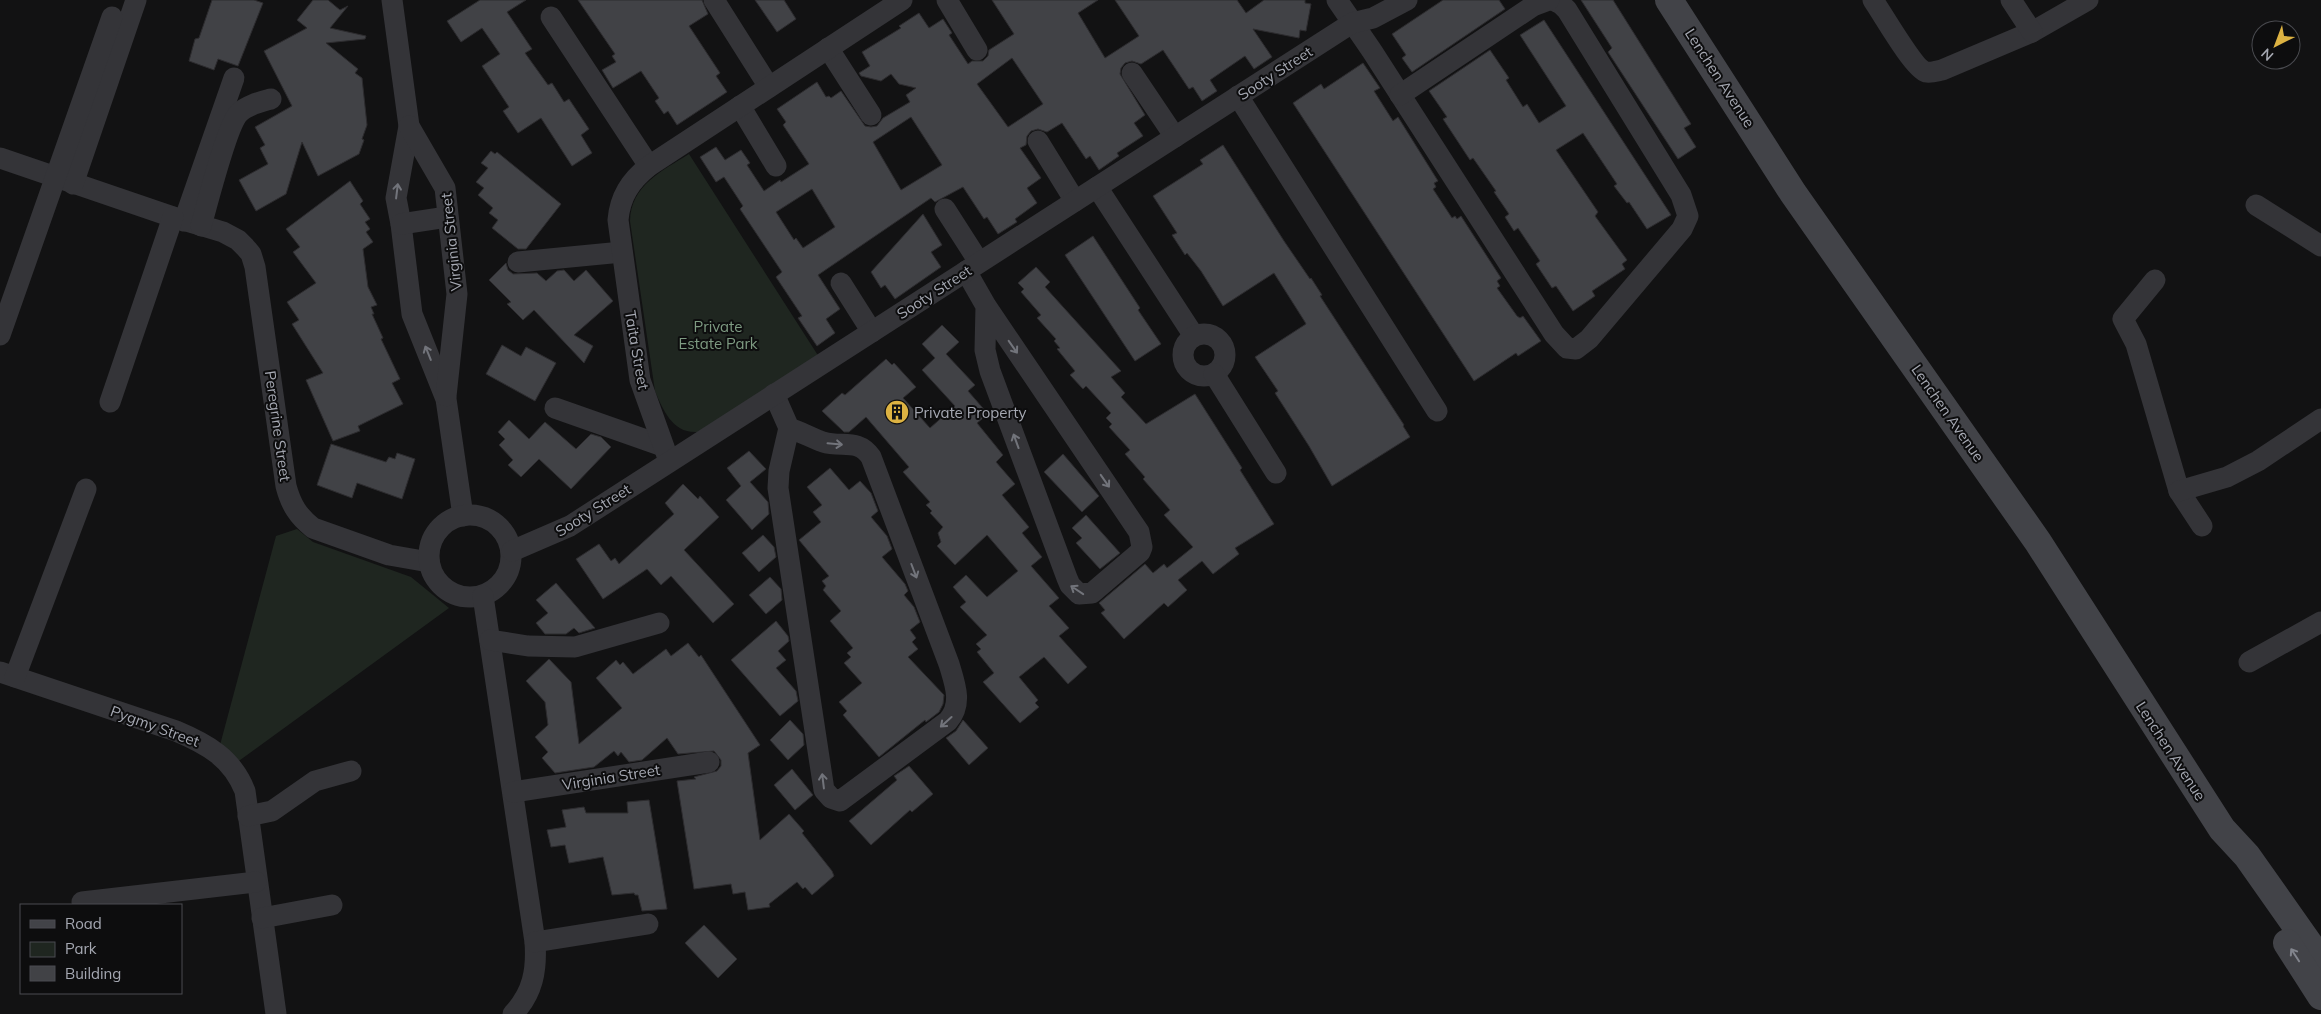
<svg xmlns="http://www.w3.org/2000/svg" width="2321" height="1014" viewBox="0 0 2321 1014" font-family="Mulish,sans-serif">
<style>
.green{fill:#1f2620}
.building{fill:#414246;stroke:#2d2c2f;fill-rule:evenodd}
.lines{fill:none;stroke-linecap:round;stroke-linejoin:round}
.minor{stroke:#343438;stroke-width:21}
.secondary{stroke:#424348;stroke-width:28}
.oneway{stroke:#72747b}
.oneway2{stroke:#82858d}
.labels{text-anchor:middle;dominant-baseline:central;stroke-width:4;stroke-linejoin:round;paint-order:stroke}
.street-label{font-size:15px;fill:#a5a8b2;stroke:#0d0d0e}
.park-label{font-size:15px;fill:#7e9b82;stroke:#0d0d0e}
.poi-label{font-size:15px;fill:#a5a8b2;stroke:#0d0d0e;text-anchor:start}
</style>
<rect width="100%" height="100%" fill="#121213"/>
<g class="green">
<path d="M689,154L819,357L698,432C673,434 663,410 655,391L630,221C631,185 662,171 689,154Z"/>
<polygon points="297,529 313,542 411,577 449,608 236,763 220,745 276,536"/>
</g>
<g class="building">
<polygon points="212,0 254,0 263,3 238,66 218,59 214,70 189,61 195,39 199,38"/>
<polygon points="313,0 328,0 340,10 348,6 330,28 366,36 365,39 326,43 358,69 355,73 362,78 367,125 362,139 364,140 359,154 318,176 302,142 286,194 256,211 239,180 268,164 260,148 265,145 255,127 292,106 264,51 307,28 297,20"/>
<polygon points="480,0 526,0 507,12 532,49 525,53 548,85 552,83 564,102 569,99 589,129 581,135 592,153 572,166 541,118 518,133 503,111 509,107 482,66 500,54 482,28 461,42 447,21"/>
<polygon points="578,0 702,0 708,14 689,26 720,73 716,76 727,92 677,125 668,111 664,114 655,101 659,98 641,71 613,88 602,70 616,62 612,56 615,54"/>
<polygon points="755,0 784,0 796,19 777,32"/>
<path d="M992,0H1098L1078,13L1105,58L1139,36L1115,0H1237L1246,13L1264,0H1305V3L1311,4L1306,31L1300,30L1299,38L1253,29L1272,57L1254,69L1245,56L1210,80L1217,91L1202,101L1193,87L1189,89L1163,50L1141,64L1132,61L1125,63L1121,68L1120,74L1145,115L1134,123L1143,136L1117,153L1119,156L1099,170L1090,156L1086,159L1062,123L1047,132L1038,129L1031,131L1027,136L1026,145L1020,148L1041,178L1027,188L1037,203L1015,219L1017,222L998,234L987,217L984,219L963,187L935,202L931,198L818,275L840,309L826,319L835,333L817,346L798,318L802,316L776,277L782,272L740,209L743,206L724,177L716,182L700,157L716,147L725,160L741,150L750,163L747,165L764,191L780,180L781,182L809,164L783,125L786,122L777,109L817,82L826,97L829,96L831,98L841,91L865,126L871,127L877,126L883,118L910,102L906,95L916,88L899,84L891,74L881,81L861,76L859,73L870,66L862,52L901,28L899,26L919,13L929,28L943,19L952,33L949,35L968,64L972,61H983L988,56L989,50L1014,34ZM1012,58L1043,104L1008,127L977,84ZM911,117L942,165L901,190L873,142ZM812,189L835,227L803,248L796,238L794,240L776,212Z"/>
<polygon points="1443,0 1499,0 1505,9 1412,72 1402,58 1406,55 1392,34"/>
<polygon points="1581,0 1613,0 1691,124 1684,128 1696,147 1678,159 1608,52 1612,48"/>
<polygon points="1544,20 1671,215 1647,229 1629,202 1627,203 1614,186 1617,184 1583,133 1556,150 1598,212 1595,216 1627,260 1622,264 1625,269 1592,291 1595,296 1573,311 1556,286 1552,288 1536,264 1540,261 1518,228 1514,231 1505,217 1509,214 1494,192 1496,191 1473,158 1470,160 1443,119 1447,117 1429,91 1490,50 1509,78 1506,80 1523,107 1527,104 1539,123 1566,106 1520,35"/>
<polygon points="1363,63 1380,88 1374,91 1393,121 1398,117 1438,181 1434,183 1436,187 1433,189 1452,218 1455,216 1457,219 1461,216 1501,278 1497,281 1500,286 1497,288 1517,316 1520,318 1523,316 1541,341 1518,356 1516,353 1474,381 1293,103 1321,84 1324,89"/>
<polygon points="1223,145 1284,241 1310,279 1311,278 1322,295 1320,296 1404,425 1403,426 1410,437 1332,486 1309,446 1275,393 1278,391 1255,357 1306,324 1305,322 1274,273 1223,306 1201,271 1187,253 1185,255 1172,235 1177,233 1153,196 1203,164 1200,160"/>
<polygon points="491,151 495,154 497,152 561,204 526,249 518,249 492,228 498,220 489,213 493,208 478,195 484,188 476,182 488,168 481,163"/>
<polygon points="350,181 363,201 360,204 370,219 365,222 370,229 366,232 373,242 363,249 368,287 377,305 371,307 374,314 372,314 383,338 381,339 400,379 392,383 403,404 358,426 360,431 333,441 306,380 323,373 292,324 299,320 287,302 316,283 293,252 300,247 286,229"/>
<polygon points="923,214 942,245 931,252 941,267 895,299 885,285 881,288 871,272"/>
<polygon points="1093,236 1140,308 1138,310 1161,344 1135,361 1065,255"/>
<polygon points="506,263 508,270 513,274 537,273 546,281 557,271 564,270 574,281 586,270 613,301 574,335 593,346 584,363 534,310 523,320 507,304 511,302 489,280"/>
<polygon points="1036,267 1050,282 1045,287 1121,371 1111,377 1125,393 1121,397 1146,424 1195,394 1242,468 1240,470 1274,524 1235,548 1239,554 1213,574 1202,561 1178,580 1187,590 1168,607 1164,603 1124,639 1101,613 1105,610 1099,603 1145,564 1153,573 1164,564 1167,568 1193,547 1164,515 1170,510 1143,479 1145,477 1125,454 1130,450 1109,427 1112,424 1106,418 1111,413 1086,386 1083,389 1070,375 1075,371 1057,349 1060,348 1054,341 1056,339 1037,318 1041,315 1021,292 1024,289 1018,283"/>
<polygon points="942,325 959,342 946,354 975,385 968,391 988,414 977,423 1003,455 996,462 1015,484 1002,495 1029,527 1022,533 1042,557 1031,566 1059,598 1049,606 1069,628 1059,636 1087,667 1068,684 1044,657 1019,677 1038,700 1035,703 1039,707 1020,723 983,682 994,673 977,652 981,649 976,644 987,635 960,607 966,602 953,587 966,575 987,597 1018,571 987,535 955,565 937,546 941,542 938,533 943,527 930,513 932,511 926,505 930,502 903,472 909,467 866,417 849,432 844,432 822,411 842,393 845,395 886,359 892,365 894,363 916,387 903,398 930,428 955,406 922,370 935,358 922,344"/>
<polygon points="502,345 521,356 526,347 556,363 535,401 486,374"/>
<polygon points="509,420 529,439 545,422 576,449 591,434 601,437 611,447 571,489 539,459 521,477 508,465 513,460 499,445 505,439 498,432"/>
<polygon points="331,444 386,462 389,457 395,459 397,453 415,459 402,499 357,483 352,498 317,485"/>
<polygon points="749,451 766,469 750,482 768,502 769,514 752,530 726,500 741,486 727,468"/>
<polygon points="1063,454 1099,496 1082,512 1044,472"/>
<polygon points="830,468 849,490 860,481 871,493 878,511 871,517 887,536 892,549 882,557 905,584 908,591 904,595 914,607 920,622 910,630 916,638 912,642 918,649 908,657 944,695 943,704 939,712 926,722 925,720 879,757 843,715 847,711 839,702 862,683 844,663 851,657 847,653 853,648 830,621 841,611 823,590 826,586 822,581 829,576 799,540 821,522 813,512 822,505 807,487"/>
<polygon points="683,484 698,499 700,496 719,517 684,550 734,604 713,623 671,576 661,585 647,569 603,599 576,559 599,544 611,561 615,558 619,564 674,514 665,503"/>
<polygon points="1086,515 1120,553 1100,569 1076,543 1082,538 1072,528"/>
<polygon points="763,535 774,547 776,557 759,572 742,553"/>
<polygon points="770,577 781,589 782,600 766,614 749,595"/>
<polygon points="556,583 595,628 579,633 574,628 566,634 545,634 536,623 548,613 536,600"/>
<polygon points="776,621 788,636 789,641 778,651 786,660 776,668 796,691 798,701 780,716 731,660"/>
<polygon points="688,643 699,657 701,655 760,745 748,753 760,840 789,814 804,831 802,833 832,871 834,876 812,895 805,887 803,889 797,882 769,904 770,907 748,910 745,892 733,894 731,884 694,889 677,781 696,779 694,777 717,771 721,766 721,760 714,751 678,754 667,738 642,760 629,762 621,752 618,756 614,751 594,767 555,773 542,758 548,752 535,737 548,725 545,702 526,681 549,659 571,682 579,744 622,708 596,678 616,660 620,665 623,662 633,674 666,649 671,656"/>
<polygon points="790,720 803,734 804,745 788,760 770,740"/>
<polygon points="963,720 988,748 969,765 946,738 956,731"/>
<polygon points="909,766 933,794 912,812 910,810 871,845 849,821 897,780 894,776"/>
<polygon points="792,769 813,795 795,810 774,785"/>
<polygon points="649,800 667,909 642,911 638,895 635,895 634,893 612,895 603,857 569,863 565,845 551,847 547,830 566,827 562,810 584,807 586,813 628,813 627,802"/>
<polygon points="704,925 737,959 718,978 685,943"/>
</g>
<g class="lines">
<g class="minor">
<polyline points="392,0 409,126 396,198 401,224 412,314 446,399 463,516"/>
<polyline points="714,0 769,87"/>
<polyline points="947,0 977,50"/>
<polyline points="1337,0 1372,51 1554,334 1567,348 1576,349 1589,339 1682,229 1688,216 1681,195 1567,10 1561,4 1553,0"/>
<path d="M1873,0C1882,13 1914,69 1926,72C1931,73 1937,71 1942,70L2032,32L2088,0"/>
<polyline points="2011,0 2032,32"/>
<polyline points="551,17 649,166"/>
<polyline points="828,48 871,115"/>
<polyline points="1132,73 1175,137"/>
<polyline points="1400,95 1533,6 1549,0"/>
<polyline points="1238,96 1437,411"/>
<polyline points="740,106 776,166"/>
<polyline points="409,126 445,188 457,294 446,396"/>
<polyline points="1038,141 1075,201"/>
<path d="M0,158L173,217L223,232L238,240L245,247L251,254L255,267L286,486C291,505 298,516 313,528L389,555L429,562"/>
<polyline points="73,184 136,0"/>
<polyline points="1097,187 1194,336"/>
<polyline points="2256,205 2321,246"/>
<polyline points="945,209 979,262"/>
<polyline points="184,221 234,78"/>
<polyline points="401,224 447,217"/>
<path d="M201,226C207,205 227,125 239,113C247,105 260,102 271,99"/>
<polyline points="518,262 622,252"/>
<polyline points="966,271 986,306 1139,532 1142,547 1140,552 1092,593 1079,594 1070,585 1067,578 990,371 985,350 986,306"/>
<polyline points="2155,280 2123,319 2136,344 2179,491 2202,526"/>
<polyline points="841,283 872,332"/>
<circle cx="1204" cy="355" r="21"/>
<polyline points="0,335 112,17"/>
<polyline points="1214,374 1276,473"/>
<path d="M774,394L789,428L779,471L778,488L824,790L831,798L840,801L948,721C963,704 955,684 949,664L871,457C858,438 842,448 823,442C812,438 801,432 789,428"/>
<polyline points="110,402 173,217"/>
<polyline points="555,408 663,446"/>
<path d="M669,461L640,380L618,220C620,197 630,181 649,166L902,0"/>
<polyline points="2179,491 2227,477 2258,461 2321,419"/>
<circle cx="470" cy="556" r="41"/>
<polyline points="512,551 570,526 1352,23 1373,18 1407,0"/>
<path d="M483,596L535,942C537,970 533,993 513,1014"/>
<polyline points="490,640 528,646 575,647 659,623"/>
<polyline points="2249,662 2321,622"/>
<path d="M0,672L176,731C207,744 232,758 245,791L276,1014"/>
<polyline points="15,677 86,489"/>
<polyline points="513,792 709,762"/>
<polyline points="248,816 272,811 315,781 351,771"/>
<polyline points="82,902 256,882"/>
<polyline points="262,918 332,905"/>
<polyline points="535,942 648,924"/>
</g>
<g class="secondary">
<polyline points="1669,0 1793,193 2038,542 2222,829 2247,856 2321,961"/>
<polyline points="2287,943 2321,996"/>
</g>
</g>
<defs><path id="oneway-shaft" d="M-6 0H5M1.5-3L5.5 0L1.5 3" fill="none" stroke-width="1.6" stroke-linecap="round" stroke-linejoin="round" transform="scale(1.25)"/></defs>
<g class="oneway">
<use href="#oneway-shaft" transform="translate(397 191) rotate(-83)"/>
<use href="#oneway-shaft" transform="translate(1013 347) rotate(55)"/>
<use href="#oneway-shaft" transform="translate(428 353) rotate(-112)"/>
<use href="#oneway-shaft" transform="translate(1016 441) rotate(-110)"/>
<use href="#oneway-shaft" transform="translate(835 444) rotate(5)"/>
<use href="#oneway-shaft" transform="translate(1105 481) rotate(55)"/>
<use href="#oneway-shaft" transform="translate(914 571) rotate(69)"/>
<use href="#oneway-shaft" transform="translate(1077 590) rotate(-146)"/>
<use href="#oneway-shaft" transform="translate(946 722) rotate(138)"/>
<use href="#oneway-shaft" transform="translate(823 781) rotate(-97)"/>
</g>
<use class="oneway2" href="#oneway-shaft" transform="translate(2295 955) rotate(-123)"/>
<defs>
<g id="building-disc" transform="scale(1.25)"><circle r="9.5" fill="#dcb242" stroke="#0d0d0e"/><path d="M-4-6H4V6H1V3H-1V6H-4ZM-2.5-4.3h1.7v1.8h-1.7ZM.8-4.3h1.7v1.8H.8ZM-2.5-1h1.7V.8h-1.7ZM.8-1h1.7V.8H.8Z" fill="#111"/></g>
</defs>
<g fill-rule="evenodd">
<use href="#building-disc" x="897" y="412"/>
</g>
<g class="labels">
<g class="street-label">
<text transform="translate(1275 73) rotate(-33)">Sooty Street</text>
<text transform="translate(1720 78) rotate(57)">Lenchen Avenue</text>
<text transform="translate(451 242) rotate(-96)">Virginia Street</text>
<text transform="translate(934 292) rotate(-33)">Sooty Street</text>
<text transform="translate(637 350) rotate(80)">Taita Street</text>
<text transform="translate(1948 413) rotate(55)">Lenchen Avenue</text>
<text transform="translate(278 426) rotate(82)">Peregrine Street</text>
<text transform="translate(593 510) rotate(-32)">Sooty Street</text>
<text transform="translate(155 726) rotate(20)">Pygmy Street</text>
<text transform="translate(2171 751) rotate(57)">Lenchen Avenue</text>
<text transform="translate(611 777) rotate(-9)">Virginia Street</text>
</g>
<g class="park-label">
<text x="718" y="326">Private<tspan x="718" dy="17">Estate Park</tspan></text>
</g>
<g class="poi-label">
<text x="914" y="412">Private Property</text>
</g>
</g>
<rect x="20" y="904" width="162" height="90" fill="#0d0d0e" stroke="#4a4b50"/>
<rect x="30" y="920" width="25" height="8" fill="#424348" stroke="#4a4b50"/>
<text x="65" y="929" font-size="15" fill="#a5a8b2">Road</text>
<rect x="30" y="942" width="25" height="15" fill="#1f2620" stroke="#4a4b50"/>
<text x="65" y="954" font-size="15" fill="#a5a8b2">Park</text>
<rect x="30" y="966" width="25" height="15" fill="#414246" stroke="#4a4b50"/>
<text x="65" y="979" font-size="15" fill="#a5a8b2">Building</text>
<g transform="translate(2276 45) rotate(222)"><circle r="24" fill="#0d0d0e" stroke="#4a4b50"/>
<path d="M0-4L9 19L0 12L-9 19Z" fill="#dcb242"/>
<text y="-8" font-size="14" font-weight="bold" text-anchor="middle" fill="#a5a8b2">N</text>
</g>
</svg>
